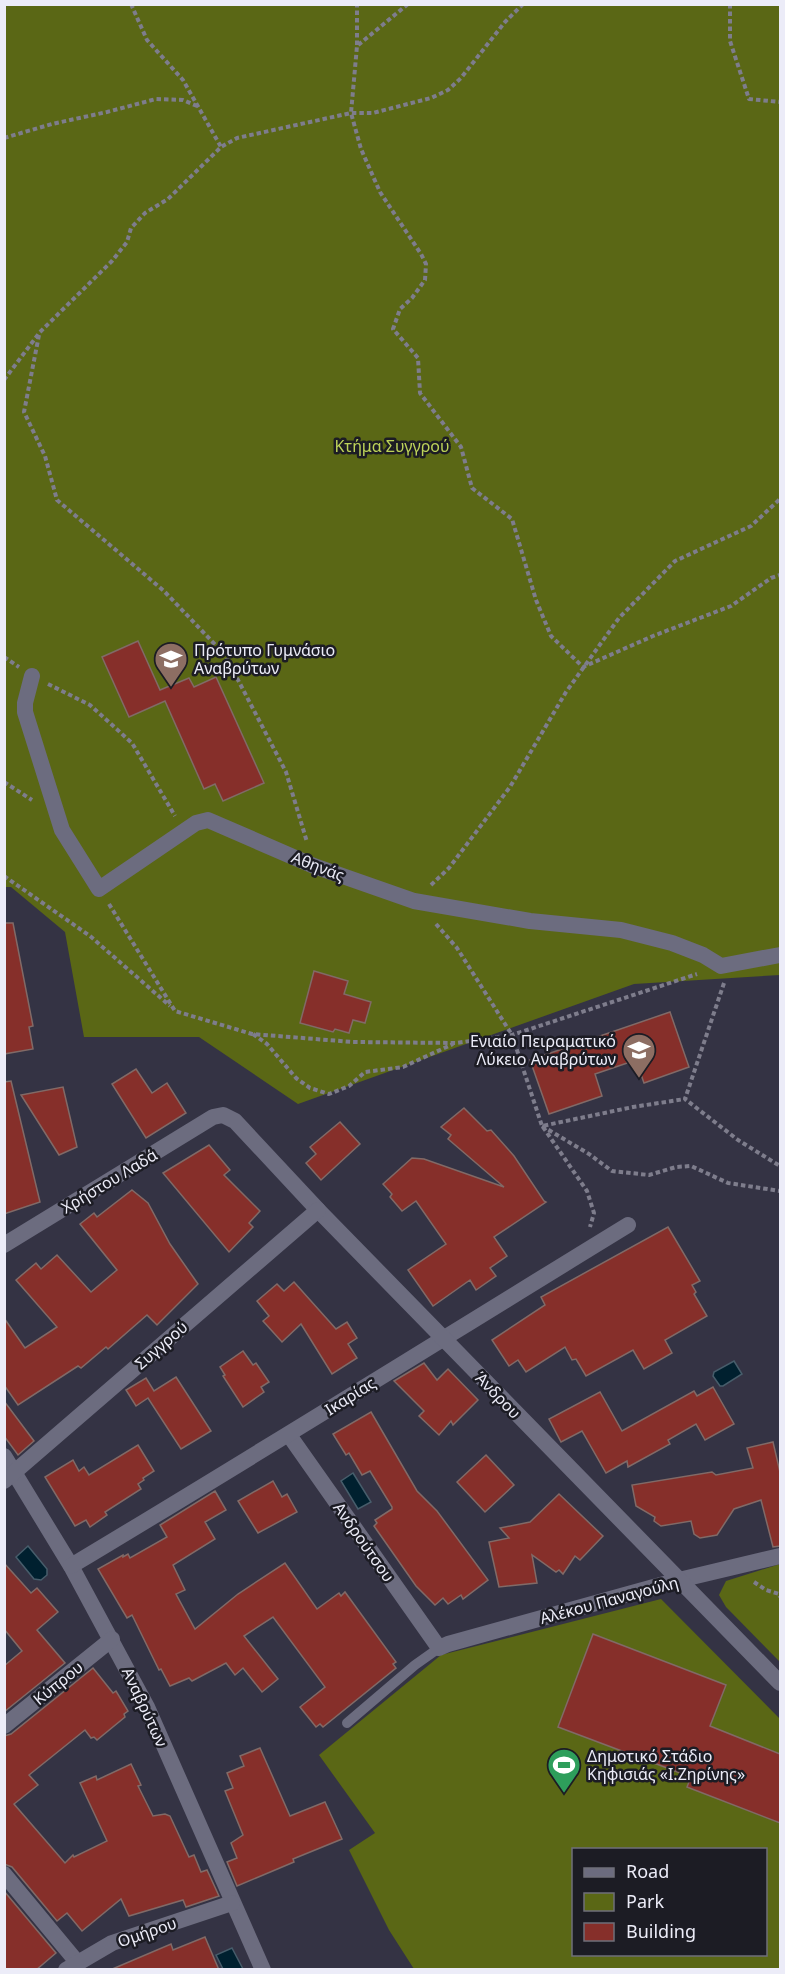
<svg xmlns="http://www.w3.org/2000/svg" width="785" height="1974" viewBox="0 0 785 1974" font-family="'Noto Sans',sans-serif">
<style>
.green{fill:#5a6715;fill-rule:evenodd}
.water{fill:#00202f;stroke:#475d6b;stroke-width:1.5}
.building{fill:#862f2a;stroke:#816a67;stroke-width:1.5}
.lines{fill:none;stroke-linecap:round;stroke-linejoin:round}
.path{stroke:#7e7d8c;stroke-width:4;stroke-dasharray:4.5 3;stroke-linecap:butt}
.service{stroke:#6c6c7f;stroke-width:10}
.minor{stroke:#6c6c7f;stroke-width:16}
.secondary{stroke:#6c6c7f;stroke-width:16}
.labels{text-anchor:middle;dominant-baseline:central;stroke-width:5;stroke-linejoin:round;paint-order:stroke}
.park-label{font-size:16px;fill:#bdd359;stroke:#1c1c24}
.poi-label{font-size:16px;fill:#ececf8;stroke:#1c1c24;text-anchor:start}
.street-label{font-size:16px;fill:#ececf8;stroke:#1c1c24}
</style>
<rect width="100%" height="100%" fill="#343344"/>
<g class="green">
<polygon points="4,5 780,5 780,975 634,984 298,1104 199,1037 84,1037 65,932 11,887 5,887"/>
<polygon points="780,1564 780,1662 726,1607 719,1595 726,1581"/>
<path d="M661,1599L780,1719V1969H414L389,1930L349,1850L375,1833L319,1755L441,1655ZM574,1850H766V1954H574Z"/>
</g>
<g class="water">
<polygon points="734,1361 742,1374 723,1386 720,1386 713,1376 714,1372"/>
<polygon points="353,1473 371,1502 358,1509 341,1481"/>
<polygon points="28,1546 47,1569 47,1575 41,1580 34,1579 16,1557"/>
<polygon points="232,1948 243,1969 223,1969 216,1955"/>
</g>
<g class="building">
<polygon points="138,641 160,690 189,678 194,687 216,677 264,783 223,801 215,784 204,789 165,701 129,717 102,657"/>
<polygon points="4,923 13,923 33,1026 29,1027 33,1049 4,1054"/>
<polygon points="314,971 348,981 344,994 371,1002 365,1023 353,1020 349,1033 335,1029 333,1032 300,1023"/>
<polygon points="670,1012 689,1067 644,1083 636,1060 595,1074 602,1096 549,1114 530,1060"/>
<polygon points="136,1069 152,1093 167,1083 186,1113 146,1138 112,1084"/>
<polygon points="11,1081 40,1202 4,1214 4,1082"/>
<polygon points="63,1087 77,1147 59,1155 21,1095"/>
<polygon points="464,1108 487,1131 491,1130 514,1156 544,1201 546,1202 494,1237 507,1256 490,1268 496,1276 476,1290 470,1280 433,1306 408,1270 446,1244 416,1201 402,1211 390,1197 392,1194 383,1184 412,1158 424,1159 504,1187 448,1139 451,1135 441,1127"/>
<polygon points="340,1122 360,1144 321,1180 306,1163 316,1154 310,1147"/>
<polygon points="209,1145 230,1170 224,1175 260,1211 249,1223 253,1227 229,1252 163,1173"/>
<polygon points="132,1190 148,1203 170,1244 198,1284 157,1325 147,1315 108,1349 106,1347 81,1368 78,1366 18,1405 4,1385 4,1318 25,1348 57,1327 16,1280 36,1263 41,1269 57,1255 91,1292 117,1270 80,1224 94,1213 97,1217"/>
<polygon points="668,1227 700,1281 692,1285 696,1292 694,1294 707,1316 665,1340 672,1353 644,1369 633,1350 586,1376 576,1359 572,1360 565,1347 526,1372 518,1360 509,1366 492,1340 545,1305 541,1297"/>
<polygon points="294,1282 336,1329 347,1322 357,1338 348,1344 357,1358 332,1374 301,1324 282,1342 263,1321 269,1316 257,1301 277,1284 284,1291"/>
<polygon points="243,1351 253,1365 256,1363 269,1382 261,1387 264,1392 243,1407 223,1376 225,1375 220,1367"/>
<polygon points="424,1363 437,1380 448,1369 478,1400 453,1425 451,1421 439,1435 419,1416 424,1411 394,1381"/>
<polygon points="176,1377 211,1431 181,1449 148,1398 136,1406 126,1390 146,1378 154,1391"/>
<polygon points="713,1387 734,1424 705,1440 696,1424 668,1440 670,1444 628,1467 627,1461 606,1473 582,1431 561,1442 549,1419 600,1392 622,1431 694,1391 697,1396"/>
<polygon points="4,1401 34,1441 18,1455 4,1436"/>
<polygon points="371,1412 417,1491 437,1511 488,1580 463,1599 461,1595 448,1604 443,1598 435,1605 416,1586 374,1526 377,1523 375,1520 392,1509 392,1507 370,1471 362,1475 349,1453 346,1455 333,1434"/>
<polygon points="773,1442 780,1472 780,1546 773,1547 761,1500 734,1509 717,1535 700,1538 694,1534 691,1521 661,1526 654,1521 655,1517 636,1506 632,1485 712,1472 716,1475 753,1468 747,1448"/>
<polygon points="138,1445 154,1471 143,1478 144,1480 138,1484 141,1489 105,1512 107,1515 90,1527 86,1520 75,1526 45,1477 73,1460 79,1471 84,1467 89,1475"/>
<polygon points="486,1455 514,1485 485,1512 457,1482"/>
<polygon points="273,1481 282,1497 287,1494 297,1512 258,1533 238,1501"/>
<polygon points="215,1491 226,1510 205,1522 215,1539 173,1565 185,1590 176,1594 195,1629 238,1594 285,1563 317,1609 339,1593 341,1596 345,1592 396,1662 393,1664 396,1668 323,1727 320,1724 316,1727 300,1707 325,1687 273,1617 244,1636 278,1679 262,1692 243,1668 235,1675 226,1663 192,1681 189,1678 170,1686 161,1669 159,1670 132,1615 127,1618 98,1569 123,1555 123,1557 128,1554 130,1558 167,1537 160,1525"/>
<polygon points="559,1494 603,1536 580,1560 575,1556 563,1574 559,1570 556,1572 532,1555 537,1583 499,1587 489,1542 509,1538 500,1528 530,1522"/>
<polygon points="4,1563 31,1593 37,1588 58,1612 37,1630 65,1663 4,1712 4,1666 22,1651 4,1629"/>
<polygon points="593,1634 726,1685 710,1726 780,1754 780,1823 687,1787 691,1777 558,1727"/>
<polygon points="93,1668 113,1693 116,1691 128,1711 124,1714 125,1717 97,1740 94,1737 91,1738 85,1730 29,1775 38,1785 14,1804 65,1863 73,1855 74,1857 107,1841 80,1783 96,1776 97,1780 131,1764 141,1785 138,1786 153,1816 165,1814 170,1816 189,1857 194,1855 201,1872 207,1870 219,1896 186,1907 183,1900 129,1916 121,1899 82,1931 67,1913 57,1921 12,1867 4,1864 4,1736 11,1734"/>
<polygon points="260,1748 290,1816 325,1802 342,1839 293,1859 294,1862 237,1886 227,1862 237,1858 231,1843 243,1835 225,1791 233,1788 227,1773 244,1766 240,1756"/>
<polygon points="4,1891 56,1953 36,1970 4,1970"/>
<polygon points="205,1937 219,1970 110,1970 171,1944 173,1950"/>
</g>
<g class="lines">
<g class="path">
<polyline points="131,4 147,40 183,80 221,147"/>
<polyline points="408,4 357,46 351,113 361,149 380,192 421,254 426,264 425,280 412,298 400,309 393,329 418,358 420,393 461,447 472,488 512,519 536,600 551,636 583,667 653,636 731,606 771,578 780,575"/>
<polyline points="730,4 730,41 749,99 780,102"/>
<polyline points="357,45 357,4"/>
<polyline points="4,138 52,124 107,112 156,99 183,100 197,106"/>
<polyline points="39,335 24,412 45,456 57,500 164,591 225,655 286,772 307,842"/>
<polyline points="4,380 40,332 112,261 127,242 131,228 145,213 168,199 221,147 237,138 351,113 373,113 431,98 448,90 461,78 505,22 523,4"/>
<polyline points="4,657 19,667"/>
<polyline points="48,684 90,705 132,743 175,816"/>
<polyline points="4,782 32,800"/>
<polyline points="4,876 90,936 170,1006"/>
<polyline points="431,885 449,868 510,787 566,692 619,618 675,561 751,526 780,499"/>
<polyline points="109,904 175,1011 252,1034 353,1042 456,1043 512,1035 697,974"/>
<polyline points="436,924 457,948 512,1035 542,1126 633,1107 685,1099"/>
<polyline points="724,983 685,1099 738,1140 780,1166"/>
<polyline points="253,1034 267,1044 296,1078 310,1088 329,1094 349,1086 365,1072 403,1067 453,1044"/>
<polyline points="542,1126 589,1154 612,1171 649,1175 676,1167 691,1166 728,1183 780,1191"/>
<polyline points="543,1127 587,1191 594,1213 590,1227"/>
<polyline points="754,1582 766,1590 779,1594 780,1597"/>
</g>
<polyline class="service" points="347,1723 415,1665 439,1648"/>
<g class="minor">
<polyline points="32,676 25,703 25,712 62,830 99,889 196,823 208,820 314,866 414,901 530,921 621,930 672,943 703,955 721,966 780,955"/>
<polyline points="289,1435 439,1648 448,1644 679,1580 780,1556"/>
<polyline points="4,1456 71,1566 147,1707 263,1970"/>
<path d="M71,1566C258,1454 442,1339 628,1225"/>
<polyline points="4,1726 112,1639"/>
<polyline points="4,1874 77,1962"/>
<polyline points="66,1970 112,1943 232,1903"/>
</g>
<g class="secondary">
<polyline points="4,1245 213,1117 223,1115 235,1121 318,1210 780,1683"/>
<polyline points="4,1481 318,1210"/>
</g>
</g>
<defs>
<g id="school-pin" transform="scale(1.725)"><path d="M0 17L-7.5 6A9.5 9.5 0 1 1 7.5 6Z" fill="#8d6e63" stroke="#1c1c24"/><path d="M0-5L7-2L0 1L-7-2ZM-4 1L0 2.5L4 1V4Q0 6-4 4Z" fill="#fff"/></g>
<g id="stadium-pin" transform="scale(1.725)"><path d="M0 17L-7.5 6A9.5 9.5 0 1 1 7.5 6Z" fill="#2e9e5b" stroke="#1c1c24"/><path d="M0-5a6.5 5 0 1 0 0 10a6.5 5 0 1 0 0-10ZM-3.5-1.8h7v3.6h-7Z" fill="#fff"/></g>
</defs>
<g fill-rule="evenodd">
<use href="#school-pin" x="171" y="659"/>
<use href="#school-pin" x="639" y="1050"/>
<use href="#stadium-pin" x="564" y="1765"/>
</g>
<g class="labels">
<g class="park-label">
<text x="392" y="446">Κτήμα Συγγρού</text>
</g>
<g class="poi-label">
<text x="194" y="650">Πρότυπο Γυμνάσιο<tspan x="194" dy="18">Αναβρύτων</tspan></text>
<text x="616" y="1041" text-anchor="end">Ενιαίο Πειραματικό<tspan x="616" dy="18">Λύκειο Αναβρύτων</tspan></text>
<text x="587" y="1756">Δημοτικό Στάδιο<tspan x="587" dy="18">Κηφισιάς «Ι.Ζηρίνης»</tspan></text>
</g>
<g class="street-label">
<text transform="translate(318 866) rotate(21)">Αθηνάς</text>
<text transform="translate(109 1181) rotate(-31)">Χρήστου Λαδά</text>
<text transform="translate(161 1345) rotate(-41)">Συγγρού</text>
<text transform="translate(498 1395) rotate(46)">Άνδρου</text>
<text transform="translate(350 1396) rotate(-32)">Ικαρίας</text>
<text transform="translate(364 1542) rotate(55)">Ανδρούτσου</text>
<text transform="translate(609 1600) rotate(-15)">Αλέκου Παναγούλη</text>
<text transform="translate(58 1683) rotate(-39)">Κύπρου</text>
<text transform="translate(145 1707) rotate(65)">Αναβρύτων</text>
<text transform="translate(147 1932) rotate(-19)">Ομήρου</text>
</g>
</g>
<rect width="785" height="1974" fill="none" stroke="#ececf8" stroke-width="12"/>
<rect x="572" y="1848" width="195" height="108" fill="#1c1c24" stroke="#6f6f79" stroke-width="1.5"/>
<rect x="584" y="1868" width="30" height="9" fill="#6c6c7f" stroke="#6f6f79" stroke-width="1.5"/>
<text x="626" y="1878" font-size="18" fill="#ececf8">Road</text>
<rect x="584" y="1893" width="30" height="18" fill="#5a6715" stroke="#6f6f79" stroke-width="1.5"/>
<text x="626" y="1908" font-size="18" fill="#ececf8">Park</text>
<rect x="584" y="1923" width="30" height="18" fill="#862f2a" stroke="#6f6f79" stroke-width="1.5"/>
<text x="626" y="1938" font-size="18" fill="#ececf8">Building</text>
</svg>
